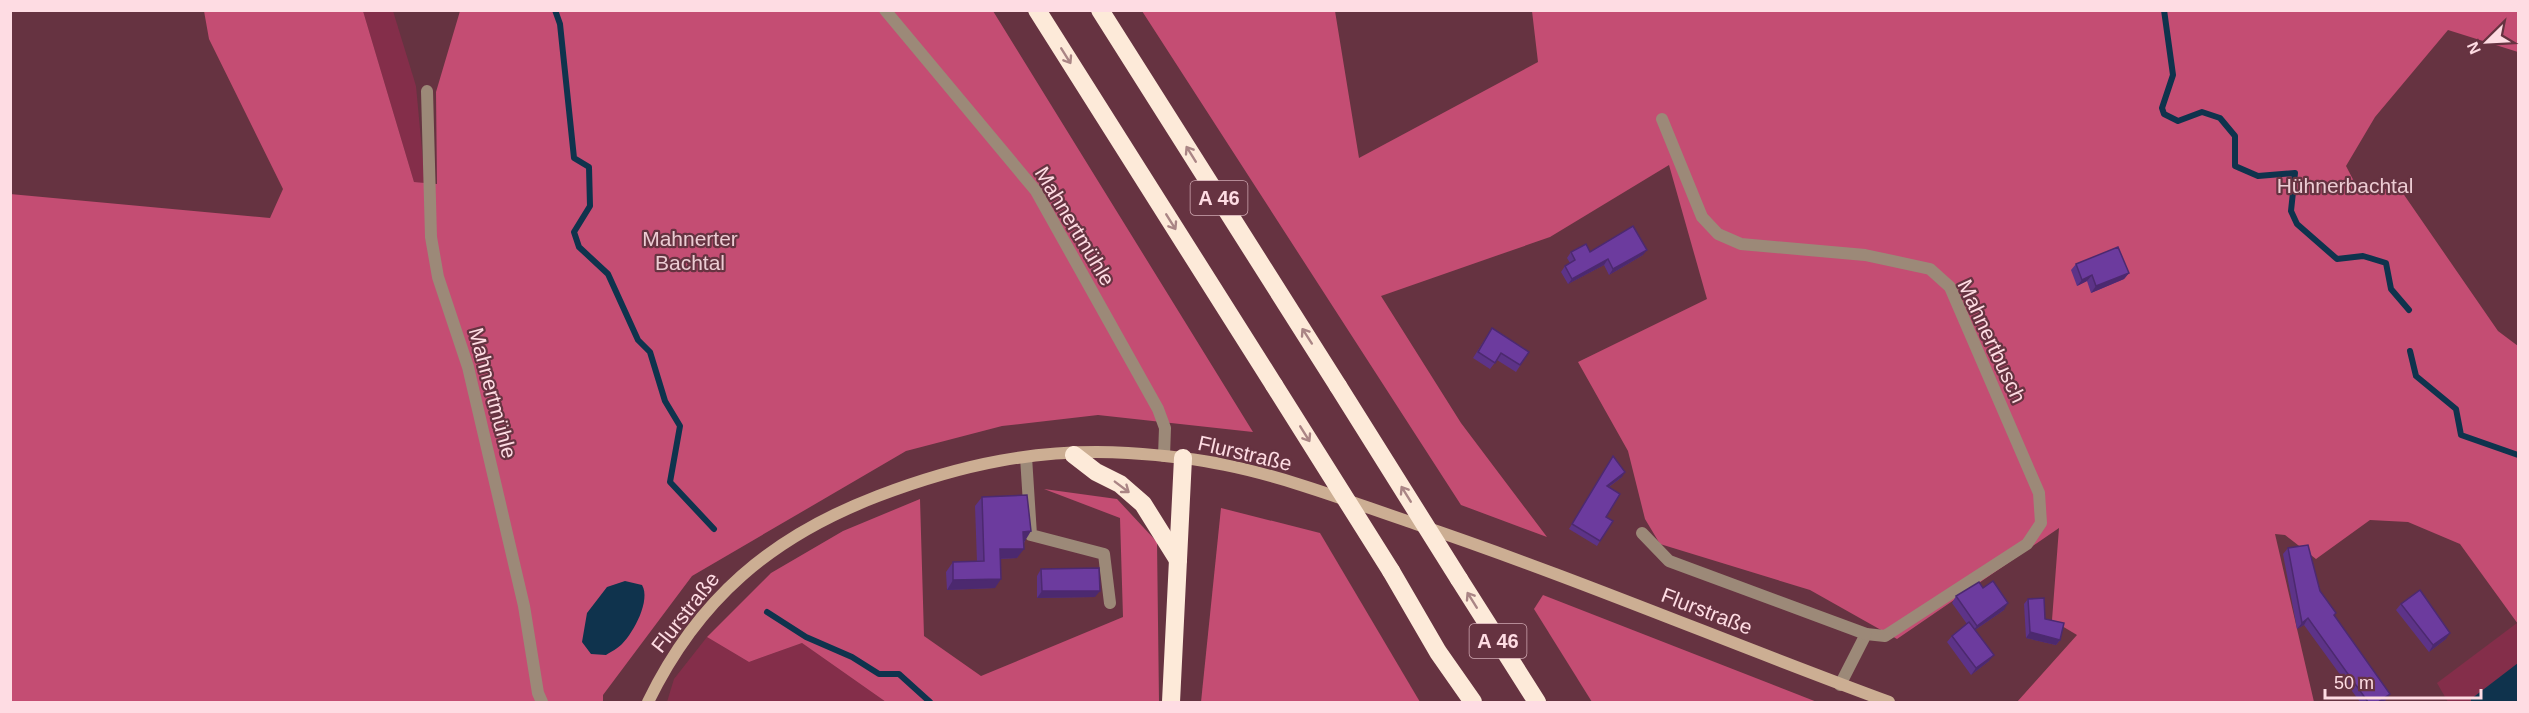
<svg xmlns="http://www.w3.org/2000/svg" width="2529" height="713" viewBox="0 0 2529 713" font-family="Helvetica,sans-serif">
<style>
.green{fill:#842e4a}
.forest{fill:#c44d73}
.water{fill:#0f334d}
.lines{fill:none;stroke-linecap:round;stroke-linejoin:round}
.stream{stroke:#0f334d;stroke-width:6}
.service{stroke:#9c8978;stroke-width:12}
.secondary{stroke:#ccae93;stroke-width:12}
.motorway{stroke:#fdead9;stroke-width:18}
.motorway-bridge{stroke:#fdead9;stroke-width:18}
.wall{fill:#5d3388}
.shaded-wall{fill:#4c296f}
.building{fill:#6c3b9e;stroke:#4c296f;stroke-width:1.5}
.oneway{stroke:#aa8585}
.labels{text-anchor:middle;dominant-baseline:central;stroke-width:4.5;stroke-linejoin:round;paint-order:stroke}
.shield{fill:#663341;stroke:#d0a9b2;stroke-width:1.5}
.shield-label{font-size:20px;font-weight:bold;fill:#fedce3}
.park-label{font-size:21px;fill:#ecccd3;stroke:#663341}
.street-label{font-size:21px;fill:#fedce3;stroke:#663341}
</style>
<rect width="100%" height="100%" fill="#663341"/>
<g class="green">
<polygon points="363,11 393,11 416,86 425,183 414,182"/>
<polygon points="2517,623 2518,702 2448,702 2437,683"/>
<polygon points="707,637 749,662 802,643 886,702 667,702 674,679"/>
</g>
<g class="forest">
<polygon points="204,11 363,11 414,182 437,184 436,92 460,11 993,11 1253,432 1098,415 1002,426 906,451 692,576 603,695 603,702 11,702 10,194 270,218 283,189 209,39"/>
<polygon points="1142,11 1335,11 1359,158 1538,62 1532,11 2518,11 2518,52 2448,30 2375,117 2346,166 2358,189 2400,189 2498,331 2518,346 2518,624 2460,544 2408,522 2370,520 2316,559 2285,535 2275,534 2314,702 2017,702 2077,635 2052,620 2059,528 1897,639 1810,590 1660,544 1645,519 1628,451 1578,362 1707,299 1669,165 1550,237 1381,296 1461,423 1547,537 1461,505"/>
<polygon points="1044,489 1117,499 1157,542 1159,702 886,702 802,643 749,662 707,637 771,573 843,531 920,499 924,636 981,676 1123,617 1120,518"/>
<polygon points="1221,508 1320,533 1420,702 1201,702"/>
<polygon points="1543,595 1817,702 1592,702 1534,609"/>
</g>
<g class="water">
<path d="M625,581L642,585C651,600 634,632 622,644C618,648 611,652 606,655L591,654L582,642L587,613L607,587Z"/>
<polygon points="2518,663 2518,702 2471,702 2471,699"/>
</g>
<g class="lines">
<g class="stream">
<polyline points="555,10 560,24 574,158 589,167 590,206 574,232 579,247 608,274 638,340 650,352 665,401 680,426 670,482 714,529"/>
<polyline points="2164,10 2173,75 2162,108 2164,114 2178,121 2202,112 2220,118 2235,136 2235,166 2258,176 2295,173 2291,211 2297,224 2337,259 2363,256 2386,263 2391,289 2409,310"/>
<polyline points="2410,351 2416,376 2456,409 2461,435 2518,455"/>
<polyline points="767,612 806,637 852,657 879,674 899,674 930,702"/>
</g>
<g class="service">
<polyline points="885,10 1036,191 1158,409 1165,428 1164,456"/>
<polyline points="427,91 431,237 438,277 468,367 524,606 538,693 542,702"/>
<polyline points="1662,119 1702,217 1718,234 1741,244 1865,255 1930,269 1950,287 2039,493 2041,523 2027,544 1885,636 1866,634 1840,685"/>
<polyline points="1026,457 1031,535 1104,554 1110,603"/>
<polyline points="1642,533 1669,561 1866,634"/>
</g>
<path class="secondary" d="M648,702C698,599 771,537 878,496C962,464 1038,448 1128,453C1160,455 1193,458 1225,465C1290,478 1353,503 1416,524C1576,578 1731,644 1889,702"/>
<g class="motorway">
<polyline points="1037,10 1274,385"/>
<polyline points="1100,10 1338,386"/>
<polyline points="1074,455 1096,472 1120,484 1143,504 1178,560"/>
<polyline points="1391,571 1438,652 1473,702"/>
<polyline points="1459,579 1537,702"/>
<polyline points="1171,702 1183,458"/>
</g>
<g class="motorway-bridge">
<polyline points="1274,385 1391,571"/>
<polyline points="1338,386 1459,579"/>
</g>
</g>
<g class="wall">
<polygon points="1571,252 1590,252 1643,255 1609,275 1604,265 1568,284 1561,272 1565,266 1570,263 1567,258"/>
<polygon points="2076,264 2129,273 2124,279 2091,293 2087,281 2077,286 2071,270"/>
<polygon points="1492,328 1529,352 1516,372 1497,360 1490,369 1473,358"/>
<polygon points="1610,461 1622,477 1609,487 1606,517 1600,541 1597,546 1569,529"/>
<polygon points="982,497 1025,541 1017,558 1001,559 995,588 947,590 946,572 953,562 977,562 975,506"/>
<polygon points="2288,548 2336,613 2334,615 2386,700 2382,702 2360,702 2304,625 2297,629 2283,554"/>
<polygon points="1041,569 1095,597 1037,598 1037,576"/>
<polygon points="1983,588 2004,610 1975,630 1989,661 1971,675 1947,642 1952,636 1967,624 1952,603 1956,596"/>
<polygon points="2028,599 2045,619 2060,640 2056,645 2026,638 2024,604"/>
<polygon points="2401,604 2446,639 2429,652 2396,610"/>
</g>
<g class="shaded-wall">
<polygon points="1647,250 1643,255 1609,275 1613,269"/>
<polygon points="1608,259 1604,265 1568,284 1572,279"/>
<polygon points="2129,273 2124,279 2091,293 2096,286"/>
<polygon points="2092,275 2087,281 2077,286 2082,280"/>
<polygon points="1625,472 1622,477 1603,491 1607,486"/>
<polygon points="1031,531 1025,541 1017,541 1023,532"/>
<polygon points="1000,549 1024,549 1017,558 994,559"/>
<polygon points="1001,579 995,588 947,590 953,580"/>
<polygon points="1042,591 1100,591 1095,597 1037,598"/>
<polygon points="2008,603 2004,610 1972,632 1977,626"/>
<polygon points="2308,618 2304,625 2297,629 2302,623"/>
<polygon points="2030,632 2060,640 2056,645 2026,638"/>
<polygon points="2450,633 2446,639 2429,652 2433,645"/>
<polygon points="1994,655 1989,661 1971,675 1976,668"/>
<polygon points="2390,694 2386,700 2382,702 2378,702"/>
</g>
<g class="building">
<polygon points="1633,226 1647,250 1613,269 1608,259 1572,279 1565,266 1575,260 1571,252 1586,244 1590,252"/>
<polygon points="2118,247 2129,273 2096,286 2092,275 2082,280 2076,264"/>
<polygon points="1492,328 1529,352 1520,365 1501,353 1495,363 1478,352"/>
<polygon points="1613,456 1625,472 1607,486 1620,494 1606,517 1613,521 1600,541 1572,524"/>
<polygon points="1027,495 1031,531 1023,532 1024,549 1000,549 1001,579 953,580 953,562 984,561 982,497"/>
<polygon points="2308,545 2320,591 2336,613 2334,615 2390,694 2378,702 2368,702 2308,618 2302,623 2288,548"/>
<polygon points="1099,568 1100,591 1042,591 1041,569"/>
<polygon points="1993,581 2008,603 1977,626 1956,596 1979,582 1983,588"/>
<polygon points="2420,590 2450,633 2433,645 2401,604"/>
<polygon points="2044,598 2045,619 2064,623 2060,640 2030,632 2028,599"/>
<polygon points="1969,622 1994,655 1976,668 1952,636"/>
</g>
<defs><path id="oneway-shaft" d="M-6 0H5M1.5-3L5.5 0L1.5 3" fill="none" stroke-width="1.6" stroke-linecap="round" stroke-linejoin="round" transform="scale(1.5)"/></defs>
<g class="oneway">
<use href="#oneway-shaft" transform="translate(1066 56) rotate(58)"/>
<use href="#oneway-shaft" transform="translate(1191 154) rotate(-122)"/>
<use href="#oneway-shaft" transform="translate(1171 222) rotate(58)"/>
<use href="#oneway-shaft" transform="translate(1307 336) rotate(-123)"/>
<use href="#oneway-shaft" transform="translate(1305 434) rotate(58)"/>
<use href="#oneway-shaft" transform="translate(1122 487) rotate(37)"/>
<use href="#oneway-shaft" transform="translate(1406 494) rotate(-122)"/>
<use href="#oneway-shaft" transform="translate(1472 600) rotate(-122)"/>
</g>
<g class="labels">
<g class="shield">
<rect x="1190.5" y="181" width="57" height="34" rx="4.5"/>
<rect x="1469.5" y="624" width="57" height="34" rx="4.5"/>
</g>
<g class="shield-label">
<text x="1219" y="198">A 46</text>
<text x="1498" y="641">A 46</text>
</g>
<g class="park-label">
<text x="2345" y="185">Hühnerbachtal</text>
<text x="690" y="238">Mahnerter<tspan x="690" dy="24">Bachtal</tspan></text>
</g>
<g class="street-label">
<text transform="translate(1075 226) rotate(59)">Mahnertmühle</text>
<text transform="translate(1992 341) rotate(65)">Mahnertbusch</text>
<text transform="translate(493 393) rotate(75)">Mahnertmühle</text>
<text transform="translate(1245 453) rotate(13)">Flurstraße</text>
<text transform="translate(1707 611) rotate(21)">Flurstraße</text>
<text transform="translate(685 612) rotate(-52)">Flurstraße</text>
</g>
</g>
<rect width="2529" height="713" fill="none" stroke="#fedce3" stroke-width="24"/>
<g transform="translate(2487 42) rotate(246)" stroke="#663341" stroke-width="4.5" paint-order="stroke">
<path d="M0-4.5L10 22L0 15L-10 22Z" fill="#fedce3"/>
<text y="-9" font-size="16" font-weight="bold" text-anchor="middle" fill="#fedce3">N</text>
</g>
<path d="M2325 689v9h156v-9" fill="none" stroke="#fedce3" stroke-width="3"/>
<text x="2334" y="689" font-size="18" fill="#fedce3" stroke="#663341" stroke-width="4.5" paint-order="stroke">50 m</text>
</svg>
